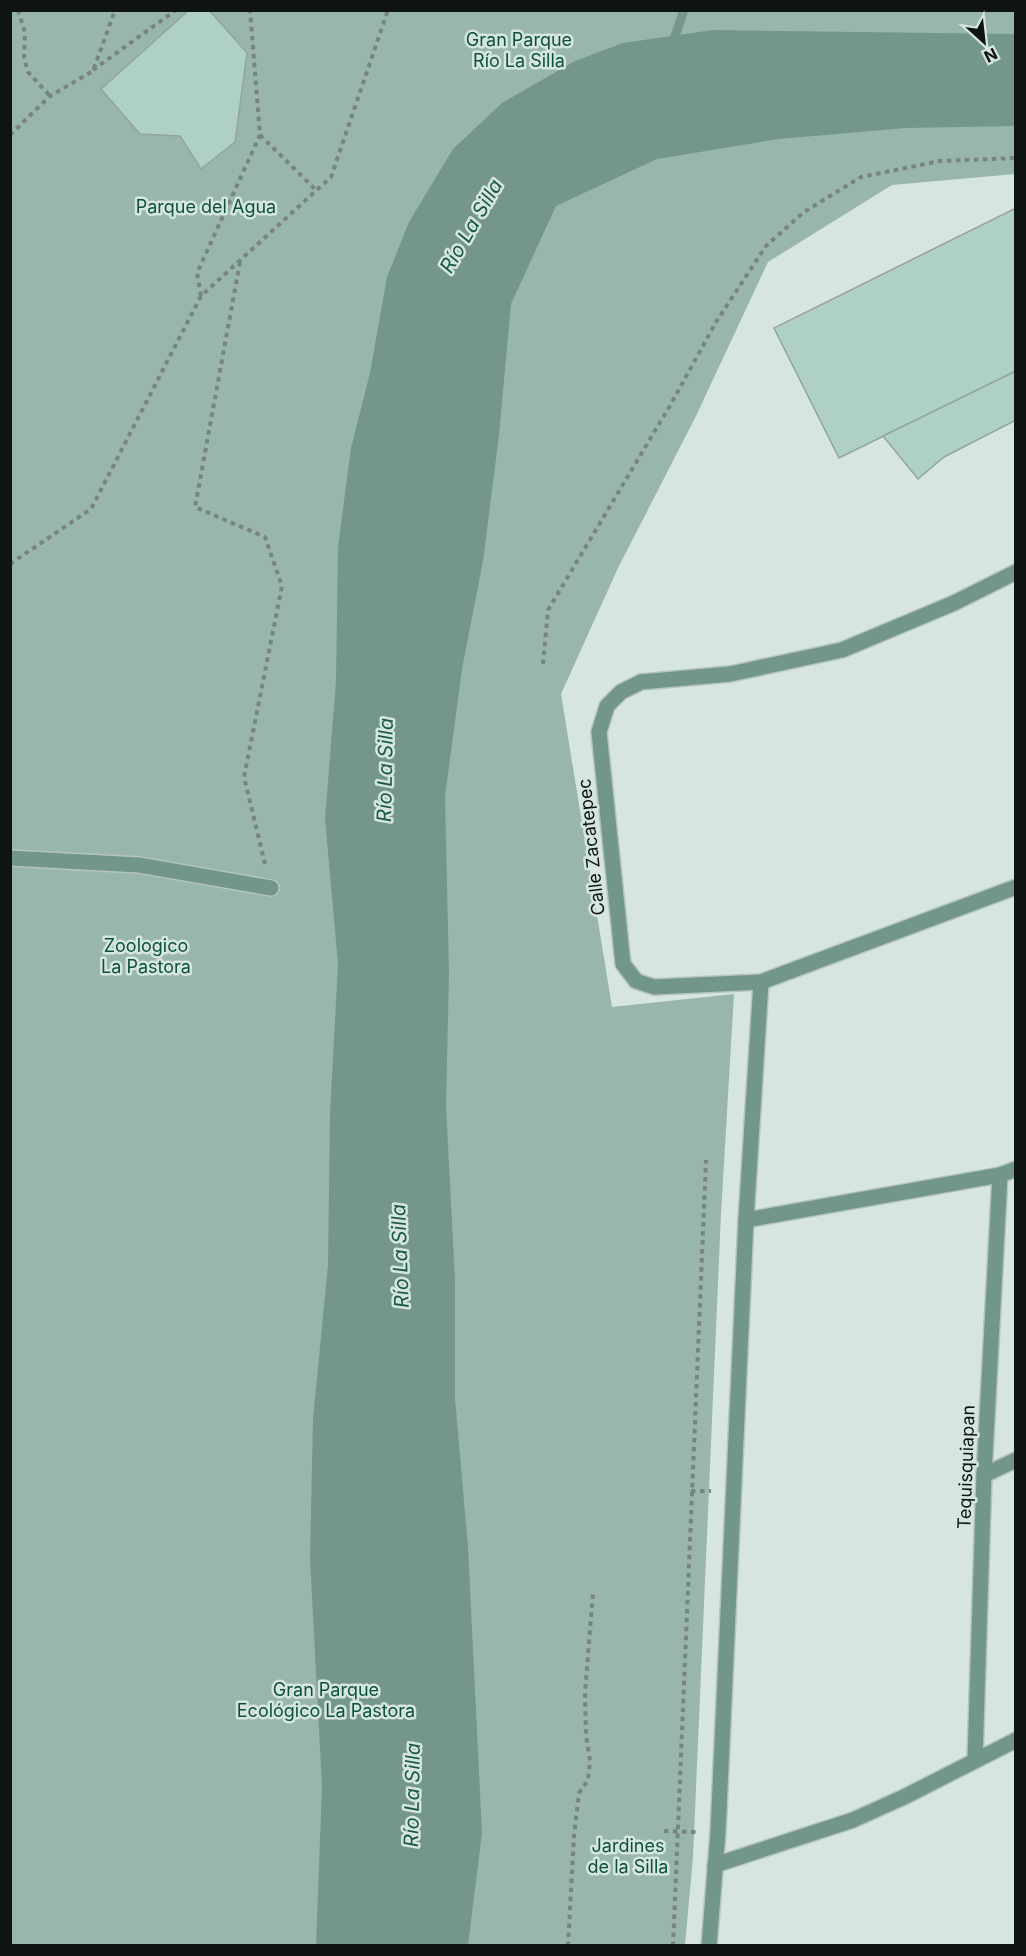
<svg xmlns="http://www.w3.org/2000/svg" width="1026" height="1956" viewBox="0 0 1026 1956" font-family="Inter,sans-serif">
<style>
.green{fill:#99b6aa}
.water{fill:#759789}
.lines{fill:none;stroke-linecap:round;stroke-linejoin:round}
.stream{stroke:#759789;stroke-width:9}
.building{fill:#aed1c3;stroke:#95a49e;stroke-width:1.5}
.service-casing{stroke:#b6c4be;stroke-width:18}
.minor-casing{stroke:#b6c4be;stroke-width:18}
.path{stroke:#79847f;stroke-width:4;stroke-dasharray:4.5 4.5;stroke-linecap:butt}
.service{stroke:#729788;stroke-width:15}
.minor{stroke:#729788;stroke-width:15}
.labels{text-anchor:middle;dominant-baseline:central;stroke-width:5;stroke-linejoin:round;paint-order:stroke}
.park-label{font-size:18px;fill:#0c513e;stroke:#d6e6df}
.street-label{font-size:18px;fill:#0e1411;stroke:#d6e6df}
.water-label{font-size:20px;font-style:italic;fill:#195a46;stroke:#d6e6df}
</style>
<rect width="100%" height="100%" fill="#d6e6df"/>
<polygon class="green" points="11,11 1015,11 1015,174 892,185 768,262 696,416 618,568 561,694 612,1007 734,994 721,1214 693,1857 685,1945 11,1946"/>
<polygon class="water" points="713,30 1015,34 1015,126 906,128 779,139 657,159 556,206 511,304 499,435 483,561 462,669 445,796 449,974 446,1106 455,1280 455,1398 468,1547 482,1833 468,1945 316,1945 322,1786 310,1559 313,1419 328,1265 330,1114 338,964 325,819 336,681 338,547 351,448 370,373 387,277 409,222 453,149 502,103 575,61 623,43"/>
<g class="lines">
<polyline class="stream" points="672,45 684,10"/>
</g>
<g class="building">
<polygon points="189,10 209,10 247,53 235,142 201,169 180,136 140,134 101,89"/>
<polygon points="1016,208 1016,371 839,458 774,328"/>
<polygon points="1016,371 1016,420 944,457 918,479 883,436"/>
</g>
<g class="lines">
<g class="service-casing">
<polyline id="service" points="10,858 139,865 271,888"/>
</g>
<g class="minor-casing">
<g id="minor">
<polyline points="1016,572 954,603 842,650 730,674 641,682 621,692 607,706 599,732 623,964 636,981 654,987 761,982 1016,887"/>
<polyline points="746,1220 1000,1175 1016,1169"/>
<polyline points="984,1475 1016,1460"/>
<polyline points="975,1760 984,1475 1000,1175"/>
<polyline points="715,1865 853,1820 904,1797 1016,1740"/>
<polyline points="709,1946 718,1832 746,1220 761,982"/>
</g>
</g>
<g class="path">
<polyline points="18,10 25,33 24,58 28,72 50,96"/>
<polyline points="93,70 176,10"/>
<polyline points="10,135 50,96 93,71 115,10"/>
<polyline points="260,135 317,191"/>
<polyline points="240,262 195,507 265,537 282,586 244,777 265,864"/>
<polyline points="201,296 197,273 260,135 250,10"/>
<polyline points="10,564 91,509 201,296 331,177 388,10"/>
<polyline points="543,664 548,610 671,404 716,322 766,246 804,212 861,177 940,161 1016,158"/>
<polyline points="691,1491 711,1491"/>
<polyline points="664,1831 696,1832"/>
<polyline points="568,1946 574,1836 579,1793 588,1780 590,1761 586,1735 585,1693 593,1592"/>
<polyline points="673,1946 706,1160"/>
</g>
<use href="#service" class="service"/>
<use href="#minor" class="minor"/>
</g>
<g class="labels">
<g class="park-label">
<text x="519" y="39">Gran Parque<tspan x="519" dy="21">Río La Silla</tspan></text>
<text x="206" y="206">Parque del Agua</text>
<text x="146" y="945">Zoologico<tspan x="146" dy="21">La Pastora</tspan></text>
<text x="326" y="1689">Gran Parque<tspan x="326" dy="21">Ecológico La Pastora</tspan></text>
<text x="628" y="1845">Jardines<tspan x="628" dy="21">de la Silla</tspan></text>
</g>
<g class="street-label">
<text transform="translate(591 847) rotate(-96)">Calle Zacatepec</text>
<text transform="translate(966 1467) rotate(-88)">Tequisquiapan</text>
</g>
<g class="water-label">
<text transform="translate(471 226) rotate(-60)">Río La Silla</text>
<text transform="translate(385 770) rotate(-89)">Río La Silla</text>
<text transform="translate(400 1256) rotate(-92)">Río La Silla</text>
<text transform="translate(412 1795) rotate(-89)">Río La Silla</text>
</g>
</g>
<rect width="1026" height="1956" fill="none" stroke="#0e1411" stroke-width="24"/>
<g transform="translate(984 42) rotate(153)" stroke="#d6e6df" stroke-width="4.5" paint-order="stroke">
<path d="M0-4.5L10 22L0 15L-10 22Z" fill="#0e1411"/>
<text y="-9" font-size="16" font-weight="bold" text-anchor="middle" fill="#0e1411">N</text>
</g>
</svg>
